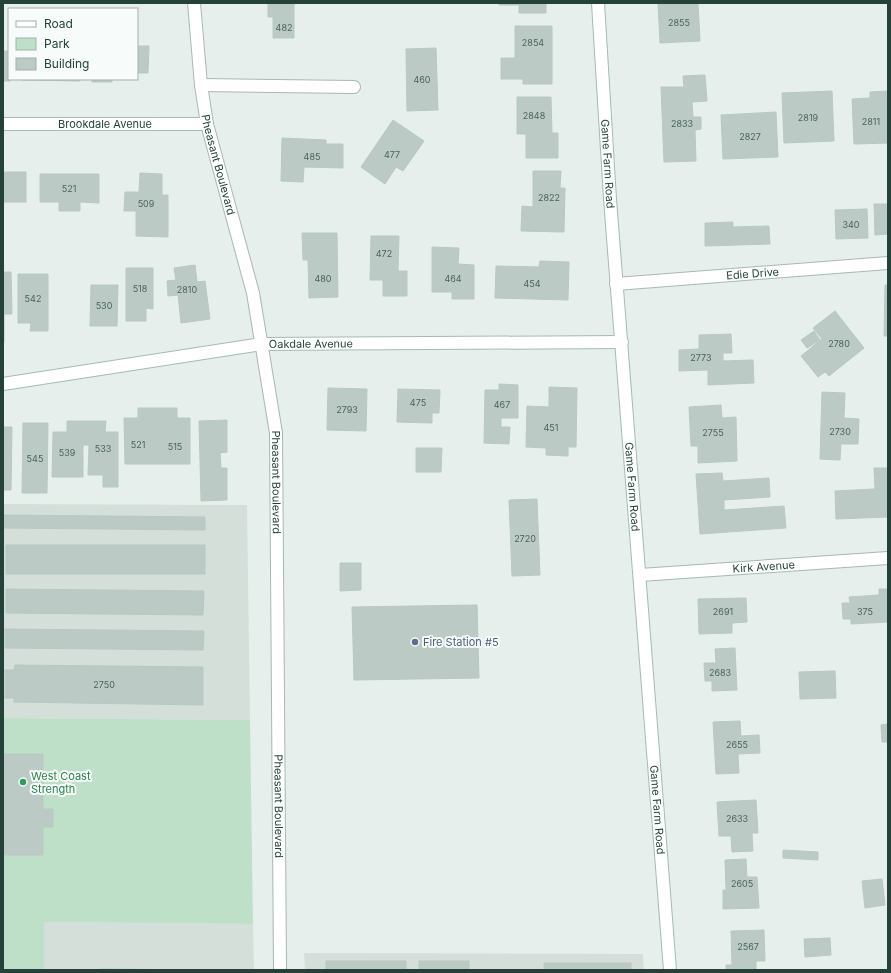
<svg xmlns="http://www.w3.org/2000/svg" width="891" height="973" viewBox="0 0 891 973" font-family="Inter,sans-serif">
<style>
.built{fill:#d4dfda}
.green{fill:#bfe0c8}
.building{fill:#bbcac4;stroke:#b8c9c2}
.lines{fill:none;stroke-linecap:round;stroke-linejoin:round}
.street-casing{stroke:#a8b8b2;stroke-width:14}
.secondary-casing{stroke:#a4bbb3;stroke-width:14}
.street{stroke:#fff;stroke-width:12}
.secondary{stroke:#fff;stroke-width:12}
.service-dot{fill:#5c6f8a;stroke:#f7fbf9;stroke-width:1.5}
.leisure-dot{fill:#2e9e5b;stroke:#f7fbf9;stroke-width:1.5}
.labels{text-anchor:middle;dominant-baseline:central;stroke-width:4;stroke-linejoin:round;paint-order:stroke}
.number-label{font-size:9px;fill:#4a645c}
.street-label{font-size:11px;fill:#24423a;stroke:#f7fbf9}
.service-label{font-size:11px;fill:#4e5e75;stroke:#f7fbf9;text-anchor:start}
.leisure-label{font-size:11px;fill:#27864d;stroke:#f7fbf9;text-anchor:start}
</style>
<rect width="100%" height="100%" fill="#e6efeb"/>
<g class="built">
<polygon points="3,504 247,505 250,720 3,718"/>
<polygon points="44,922 253,924 254,970 44,970"/>
<polygon points="304,953 643,954 644,970 305,970"/>
</g>
<polygon class="green" points="3,718 250,720 253,924 44,922 44,970 3,970"/>
<g class="building">
<polygon points="268,3 294,3 294,38 273,38 273,17 268,17"/>
<polygon points="499,3 546,3 546,13 519,13 519,5 499,5"/>
<polygon points="658,3 698,3 700,41 660,43"/>
<polygon points="515,26 552,26 552,84 523,84 523,79 501,79 501,58 515,58"/>
<polygon points="137,46 149,46 148,73 137,73"/>
<polygon points="436,48 438,110 407,111 406,49"/>
<polygon points="3,51 9,51 10,81 3,81"/>
<polygon points="705,75 707,101 692,102 693,117 701,117 701,129 695,130 696,161 664,162 661,87 684,87 683,76"/>
<polygon points="22,79 80,79 80,81 22,80"/>
<rect x="92" y="79" width="20" height="3"/>
<polygon points="832,91 834,141 784,143 782,93"/>
<polygon points="888,91 888,143 854,144 852,99 870,98 870,92"/>
<polygon points="517,97 551,97 552,133 558,133 558,158 526,158 526,134 517,134"/>
<polygon points="776,112 778,157 723,159 721,115"/>
<polygon points="393,120 424,141 403,171 396,167 385,184 361,167"/>
<polygon points="282,138 326,140 326,144 343,144 343,168 304,167 303,182 281,181"/>
<polygon points="533,171 561,171 560,188 565,188 564,232 521,231 522,206 533,207"/>
<rect x="3" y="172" width="23" height="30"/>
<polygon points="140,173 162,174 162,195 168,195 168,237 136,236 136,211 124,211 125,192 139,192"/>
<polygon points="40,174 99,174 99,203 80,202 80,211 59,211 59,202 40,202"/>
<polygon points="874,204 888,204 888,234 875,235"/>
<polygon points="867,209 868,238 836,239 835,210"/>
<polygon points="733,222 733,227 769,226 770,244 705,246 705,223"/>
<polygon points="302,233 337,233 338,297 309,298 308,260 303,260"/>
<polygon points="371,236 399,236 398,271 407,271 407,296 383,296 383,280 370,280"/>
<polygon points="432,247 459,248 458,264 474,265 474,299 452,299 452,292 432,292"/>
<polygon points="540,261 569,262 568,300 495,298 496,266 539,267"/>
<polygon points="195,265 197,282 205,281 210,319 181,323 178,295 168,296 167,281 176,280 174,268"/>
<polygon points="126,268 153,268 153,309 146,308 146,321 126,321"/>
<polygon points="3,272 11,272 12,314 4,314 4,342 3,342"/>
<polygon points="18,274 48,274 48,331 30,331 31,323 18,323"/>
<polygon points="91,285 118,285 117,326 90,326"/>
<polygon points="885,285 888,285 888,336 884,336"/>
<polygon points="835,311 864,348 829,376 825,372 818,377 801,356 822,339 813,328"/>
<polygon points="814,331 820,340 807,348 801,340"/>
<polygon points="731,334 732,353 723,353 723,361 753,360 754,383 708,385 708,370 679,371 679,350 699,349 699,335"/>
<polygon points="499,384 518,385 518,418 501,418 501,427 510,427 509,444 484,443 485,390 499,390"/>
<polygon points="549,387 577,388 576,447 568,447 568,456 546,455 546,448 526,447 527,406 549,407"/>
<polygon points="328,388 367,389 366,431 327,430"/>
<polygon points="398,389 440,390 439,413 432,413 432,423 397,422"/>
<polygon points="822,392 845,393 844,418 859,419 858,444 841,444 840,460 820,459"/>
<polygon points="721,405 722,418 736,417 737,461 698,463 698,446 691,446 689,407"/>
<polygon points="138,408 177,408 177,418 190,418 190,464 125,464 124,418 138,418"/>
<polygon points="227,420 227,452 220,453 221,468 227,468 227,500 201,501 199,421"/>
<polygon points="67,421 106,421 105,432 118,432 118,487 103,487 103,475 88,475 89,445 83,445 83,477 52,477 53,432 67,432"/>
<polygon points="23,423 48,423 47,493 22,493"/>
<polygon points="3,427 12,427 11,490 3,490"/>
<polygon points="416,448 442,448 441,472 416,472"/>
<polygon points="874,468 888,468 888,517 836,519 835,491 875,489"/>
<polygon points="722,473 723,481 769,478 770,497 724,500 724,510 784,506 786,528 700,534 696,474"/>
<polygon points="537,499 540,575 512,576 509,500"/>
<polygon points="3,515 205,517 205,530 3,528"/>
<rect x="6" y="545" width="199" height="29"/>
<polygon points="340,563 361,563 361,590 340,591"/>
<polygon points="6,589 204,591 203,615 6,613"/>
<polygon points="879,589 888,589 888,622 851,624 851,619 843,619 842,603 850,603 849,597 879,595"/>
<polygon points="746,598 747,622 732,623 732,633 699,634 698,599"/>
<polygon points="477,605 479,678 354,680 352,607"/>
<polygon points="5,629 204,631 203,650 5,648"/>
<polygon points="735,648 737,690 712,691 712,681 705,681 704,663 716,663 715,649"/>
<polygon points="15,665 203,667 203,705 14,702 14,698 5,698 5,670 14,670"/>
<polygon points="835,671 836,698 800,699 799,672"/>
<polygon points="740,721 741,736 759,735 760,753 738,754 739,773 716,774 713,722"/>
<polygon points="888,724 888,742 882,742 881,725"/>
<polygon points="3,754 43,754 43,809 53,809 53,827 43,827 43,855 3,855"/>
<polygon points="756,800 758,833 752,833 753,851 732,852 731,836 719,836 717,802"/>
<polygon points="783,850 818,852 818,860 783,858"/>
<polygon points="746,859 747,877 757,877 759,908 723,909 723,890 726,890 725,860"/>
<polygon points="882,879 885,905 865,908 862,881"/>
<polygon points="764,930 765,961 756,961 756,970 726,970 726,965 732,965 731,931"/>
<polygon points="830,938 831,955 805,957 804,939"/>
<rect x="326" y="961" width="80" height="9"/>
<rect x="419" y="961" width="50" height="9"/>
<rect x="544" y="963" width="87" height="7"/>
<polygon points="100,969 213,970 100,970"/>
</g>
<g class="lines">
<g class="street-casing">
<g id="street">
<path id="s1" d="M194,3L201,85L207,124L253,293L276,433L280,970"/>
<polyline points="201,85 354,87"/>
<path id="s2" d="M3,124H207"/>
<path id="s3" d="M616,284L888,263"/>
<path id="s4" d="M640,575L888,558"/>
</g>
</g>
<g class="secondary-casing">
<g id="secondary">
<path id="s5" d="M598,3L610,199L670,970"/>
<path id="s6" d="M3,384L262,344L622,342"/>
</g>
</g>
<use href="#street" class="street"/>
<use href="#secondary" class="secondary"/>
</g>
<circle class="service-dot" cx="415" cy="642" r="4"/>
<circle class="leisure-dot" cx="23" cy="782" r="4"/>
<g class="labels">
<g class="number-label">
<text x="679" y="22">2855</text>
<text x="284" y="27">482</text>
<text x="533" y="42">2854</text>
<text x="422" y="79">460</text>
<text x="534" y="115">2848</text>
<text x="808" y="117">2819</text>
<text x="871" y="121">2811</text>
<text x="682" y="123">2833</text>
<text x="750" y="136">2827</text>
<text x="392" y="154">477</text>
<text x="312" y="156">485</text>
<text x="69" y="188">521</text>
<text x="549" y="197">2822</text>
<text x="146" y="203">509</text>
<text x="851" y="224">340</text>
<text x="384" y="253">472</text>
<text x="323" y="278">480</text>
<text x="453" y="278">464</text>
<text x="532" y="283">454</text>
<text x="140" y="288">518</text>
<text x="187" y="289">2810</text>
<text x="33" y="298">542</text>
<text x="104" y="305">530</text>
<text x="839" y="343">2780</text>
<text x="701" y="357">2773</text>
<text x="418" y="402">475</text>
<text x="502" y="404">467</text>
<text x="347" y="409">2793</text>
<text x="551" y="427">451</text>
<text x="840" y="431">2730</text>
<text x="713" y="432">2755</text>
<text x="138" y="444">521</text>
<text x="175" y="446">515</text>
<text x="103" y="448">533</text>
<text x="67" y="452">539</text>
<text x="35" y="458">545</text>
<text x="525" y="538">2720</text>
<text x="723" y="611">2691</text>
<text x="865" y="611">375</text>
<text x="720" y="672">2683</text>
<text x="104" y="684">2750</text>
<text x="737" y="744">2655</text>
<text x="737" y="818">2633</text>
<text x="742" y="883">2605</text>
<text x="748" y="946">2567</text>
</g>
<g class="street-label">
<text stroke="none"><textPath href="#s2" startOffset="102">Brookdale Avenue</textPath></text>
<text stroke="none"><textPath href="#s1" startOffset="164">Pheasant Boulevard</textPath></text>
<text stroke="none"><textPath href="#s5" startOffset="161">Game Farm Road</textPath></text>
<text stroke="none"><textPath href="#s3" startOffset="137">Edie Drive</textPath></text>
<text stroke="none"><textPath href="#s6" startOffset="311">Oakdale Avenue</textPath></text>
<text stroke="none"><textPath href="#s1" startOffset="488">Pheasant Boulevard</textPath></text>
<text stroke="none"><textPath href="#s5" startOffset="485">Game Farm Road</textPath></text>
<text stroke="none"><textPath href="#s4" startOffset="124">Kirk Avenue</textPath></text>
<text stroke="none"><textPath href="#s1" startOffset="812">Pheasant Boulevard</textPath></text>
<text stroke="none"><textPath href="#s5" startOffset="809">Game Farm Road</textPath></text>
</g>
<g class="service-label">
<text x="423" y="642">Fire Station #5</text>
</g>
<g class="leisure-label">
<text x="31" y="776">West Coast<tspan x="31" dy="13">Strength</tspan></text>
</g>
</g>
<rect width="891" height="973" fill="none" stroke="#24423a" stroke-width="8"/>
<rect x="8" y="8" width="130" height="72" fill="#f7fbf9" stroke="#a3b1ad"/>
<rect x="16" y="21" width="20" height="6" fill="#ffffff" stroke="#a3b1ad"/>
<text x="44" y="28" font-size="12" fill="#24423a">Road</text>
<rect x="16" y="38" width="20" height="12" fill="#bfe0c8" stroke="#a3b1ad"/>
<text x="44" y="48" font-size="12" fill="#24423a">Park</text>
<rect x="16" y="58" width="20" height="12" fill="#bbcac4" stroke="#a3b1ad"/>
<text x="44" y="68" font-size="12" fill="#24423a">Building</text>
</svg>
